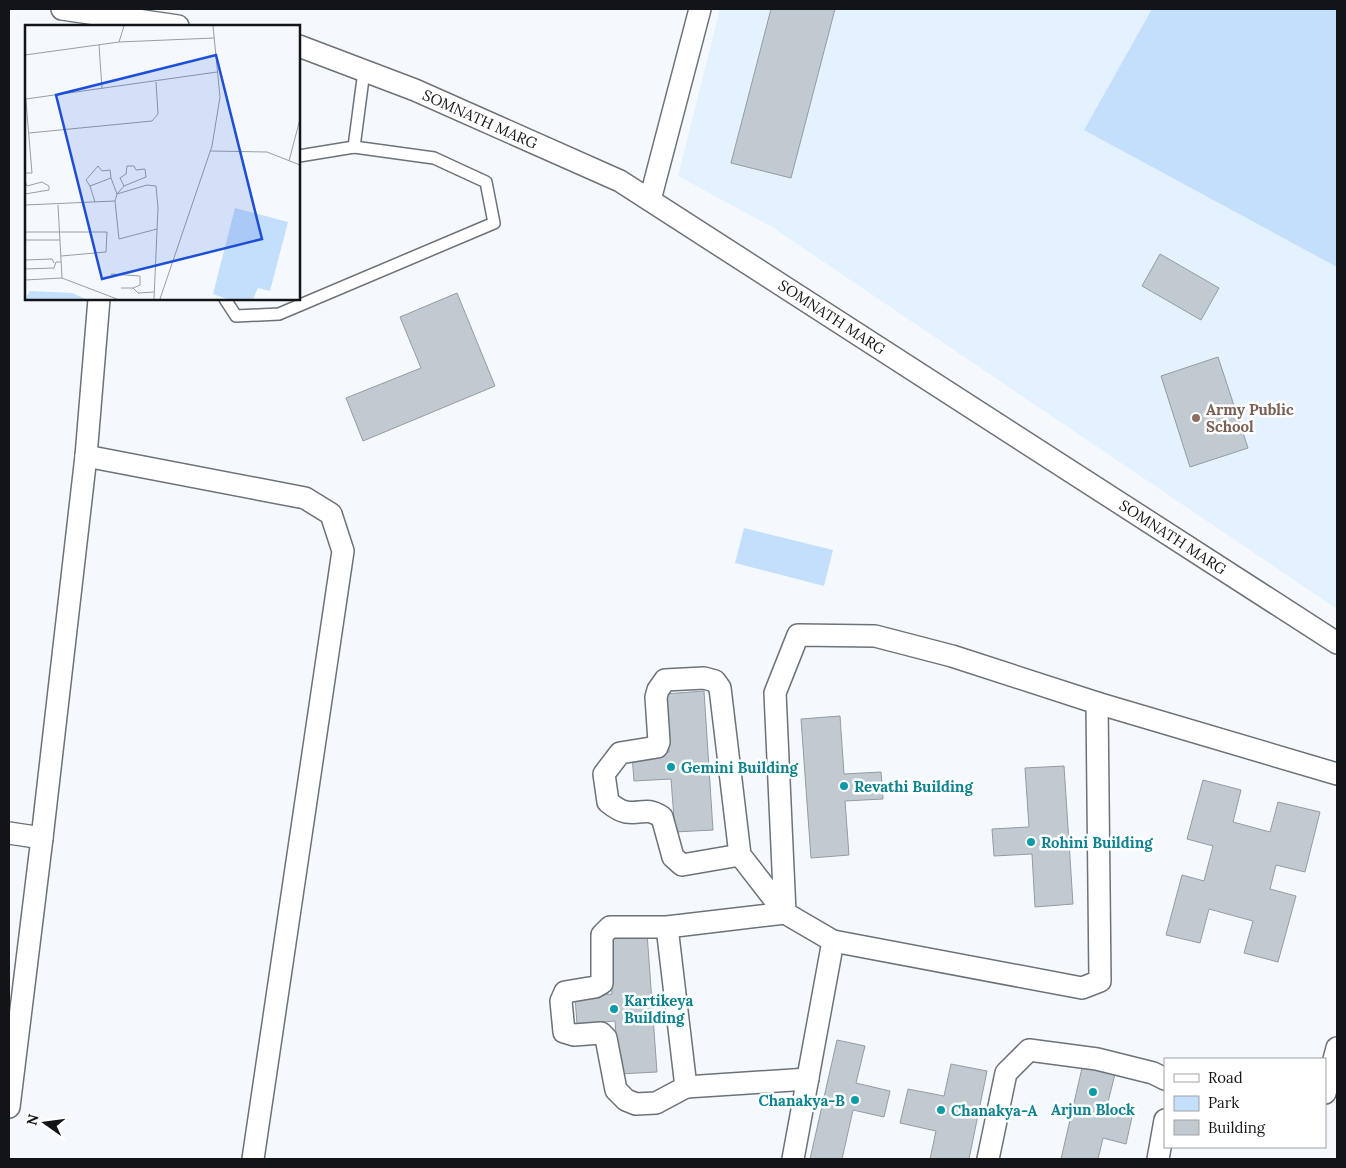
<svg xmlns="http://www.w3.org/2000/svg" width="1346" height="1168" viewBox="0 0 1346 1168" font-family="Lora,serif">
<style>
.built{fill:#e4f1fe}
.green{fill:#c3dffc}
.building{fill:#c2cad1;stroke:#949ba2}
.lines{fill:none;stroke-linecap:round;stroke-linejoin:round}
.service-casing{stroke:#6b7278;stroke-width:14}
.minor-casing{stroke:#6b7278;stroke-width:24}
.service{stroke:#fff;stroke-width:11}
.minor{stroke:#fff;stroke-width:21}
.education-dot{fill:#8d6e63;stroke:#fff;stroke-width:2}
.culture-dot{fill:#0f9aa8;stroke:#fff;stroke-width:2}
.labels{text-anchor:middle;dominant-baseline:central;stroke-width:5;stroke-linejoin:round;paint-order:stroke}
.street-label{font-size:15px;fill:#121417;stroke:#fff}
.education-label{font-size:15px;font-weight:bold;fill:#785e54;stroke:#fff;text-anchor:start}
.culture-label{font-size:15px;font-weight:bold;fill:#0d838f;stroke:#fff;text-anchor:start}
.inset-road{fill:none;stroke:#9a9da2;stroke-width:1}
.view{fill:#1d4ed8;fill-opacity:0.15;stroke:#1d4ed8;stroke-width:2.5}
.inset-edge{fill:none;stroke:#121417;stroke-width:2.5}
</style>
<rect width="100%" height="100%" fill="#f5f9fe"/>
<polygon class="built" points="720,9 1337,9 1337,609 772,227 678,176"/>
<g class="green">
<polygon points="1152,9 1337,9 1337,267 1084,130"/>
<polygon points="744,528 833,550 824,586 735,563"/>
</g>
<g class="building">
<polygon points="771,9 835,9 791,178 731,163"/>
<polygon points="1160,254 1219,288 1201,320 1142,286"/>
<polygon points="457,293 495,386 363,441 346,398 421,368 400,317"/>
<polygon points="1218,357 1248,448 1190,467 1161,376"/>
<polygon points="704,691 713,830 675,832 671,779 634,781 632,755 669,752 665,694"/>
<polygon points="840,716 844,774 881,772 883,799 845,801 849,855 811,858 801,719"/>
<polygon points="1064,766 1073,904 1035,907 1032,854 994,856 992,829 1029,827 1025,768"/>
<polygon points="1203,780 1241,790 1233,822 1270,832 1278,802 1320,812 1305,872 1276,865 1270,889 1296,896 1278,962 1244,953 1253,921 1209,909 1200,943 1166,935 1182,875 1204,881 1213,846 1187,839"/>
<polygon points="647,933 657,1072 619,1074 615,1021 577,1024 575,997 612,994 608,936"/>
<polygon points="837,1040 865,1046 856,1083 890,1091 884,1117 853,1110 842,1159 810,1159"/>
<polygon points="1090,1062 1115,1074 1106,1110 1132,1117 1126,1144 1103,1138 1098,1159 1061,1159 1082,1068 1088,1069"/>
<polygon points="951,1064 987,1071 969,1159 930,1159 936,1131 900,1123 908,1089 944,1096"/>
</g>
<g class="lines">
<g class="service-casing">
<g id="service">
<polyline points="354,147 364,71"/>
<polyline points="225,299 236,316 279,314 494,223 486,182 434,158 354,147 299,156"/>
</g>
</g>
<g class="minor-casing">
<g id="minor">
<polyline points="62,9 178,26"/>
<polyline points="299,46 415,90 620,181 1337,643"/>
<polyline points="650,200 700,9"/>
<polyline points="86,456 305,498 331,514 343,551 253,1159"/>
<polyline points="9,833 42,838"/>
<path d="M740,855L682,865L673,857L662,817C645,806 642,815 626,812C619,811 613,806 608,802L604,774L620,753L657,747L659,742L656,697L658,690L665,680L704,678L715,681L720,688L740,855L785,913"/>
<polyline points="667,927 610,927 602,935 602,983 595,987 565,992 561,1001 564,1032 574,1035 601,1033 606,1038 616,1090 626,1100 636,1104 656,1103 686,1087 667,927 785,913"/>
<polyline points="833,941 1082,988 1100,981 1097,703"/>
<polyline points="686,1087 808,1079"/>
<polyline points="1325,1093 1337,1048"/>
<polyline points="9,1107 42,838 86,456 99,299"/>
<polyline points="793,1159 833,941 785,913 775,693 798,635 875,636 952,656 1097,703 1337,774"/>
<polyline points="988,1159 1006,1073 1029,1050 1097,1059 1153,1073 1165,1079"/>
<polyline points="1158,1159 1165,1120"/>
</g>
</g>
<use href="#service" class="service"/>
<use href="#minor" class="minor"/>
</g>
<circle class="education-dot" cx="1196" cy="418" r="5"/>
<g class="culture-dot">
<circle cx="671" cy="767" r="5"/>
<circle cx="844" cy="786" r="5"/>
<circle cx="1031" cy="842" r="5"/>
<circle cx="614" cy="1009" r="5"/>
<circle cx="1093" cy="1092" r="5"/>
<circle cx="855" cy="1100" r="5"/>
<circle cx="941" cy="1110" r="5"/>
</g>
<g class="labels">
<g class="street-label">
<text transform="translate(480 119) rotate(24)">SOMNATH MARG</text>
<text transform="translate(832 317) rotate(33)">SOMNATH MARG</text>
<text transform="translate(1173 537) rotate(33)">SOMNATH MARG</text>
</g>
<g class="education-label">
<text x="1206" y="409">Army Public<tspan x="1206" dy="17">School</tspan></text>
</g>
<g class="culture-label">
<text x="681" y="767">Gemini Building</text>
<text x="854" y="786">Revathi Building</text>
<text x="1041" y="842">Rohini Building</text>
<text x="624" y="1000">Kartikeya<tspan x="624" dy="17">Building</tspan></text>
<text x="845" y="1100" text-anchor="end">Chanakya-B</text>
<text x="1093" y="1109" text-anchor="middle">Arjun Block</text>
<text x="951" y="1110">Chanakya-A</text>
</g>
</g>
<g transform="translate(25 25)">
<rect width="275" height="275" fill="#f5f9fe"/>
<path d="M5,266L47,268L61,274H0Z" fill="#c3dffc"/>
<path d="M210,183L263,197L245,266L233,263L228,274H202L188,269Z" fill="#c3dffc"/>
<path class="inset-road" d="M94,17L99,1M74,20L77,64M0,30L94,17L189,13M0,65L7,148H0M1,74L192,47M4,108L127,96L133,89L131,57M185,126L242,127L275,140M264,136L275,94M86,153L85,145L77,146L73,141L61,155L65,161L86,153L92,169M0,156L2,161L17,157L24,161V165L0,169M65,161L70,177M92,169L99,161L121,152L120,144L111,145L109,141H102L101,149L95,153L99,161M90,176L94,214L132,204M0,180L90,176L92,169L122,160L131,161L133,183L129,274M33,180L37,253M0,207H82L81,227L36,231M0,215H35M0,235L27,234L29,238M0,244L29,243L31,237H36M86,249L115,251V260L108,263M0,255L37,253L92,274M96,263H108L113,268L129,267M135,274L187,121L195,72L188,1"/>
<path class="view" d="M191,30L237,214L77,254L31,70Z"/>
<rect width="275" height="275" class="inset-edge"/>
</g>
<rect width="1346" height="1168" fill="none" stroke="#121417" stroke-width="20"/>
<rect x="1164" y="1058" width="162" height="90" fill="#ffffff" stroke="#a0a1a2"/>
<rect x="1174" y="1074" width="25" height="8" fill="#ffffff" stroke="#a0a1a2"/>
<text x="1208" y="1083" font-size="15" fill="#121417">Road</text>
<rect x="1174" y="1096" width="25" height="15" fill="#c3dffc" stroke="#a0a1a2"/>
<text x="1208" y="1108" font-size="15" fill="#121417">Park</text>
<rect x="1174" y="1120" width="25" height="15" fill="#c2cad1" stroke="#a0a1a2"/>
<text x="1208" y="1133" font-size="15" fill="#121417">Building</text>
<g transform="translate(45 1123) rotate(284)" stroke="#ffffff" stroke-width="4" paint-order="stroke">
<path d="M0-4L9 19L0 12L-9 19Z" fill="#121417"/>
<text y="-8" font-size="14" font-weight="bold" text-anchor="middle" fill="#121417">N</text>
</g>
</svg>
